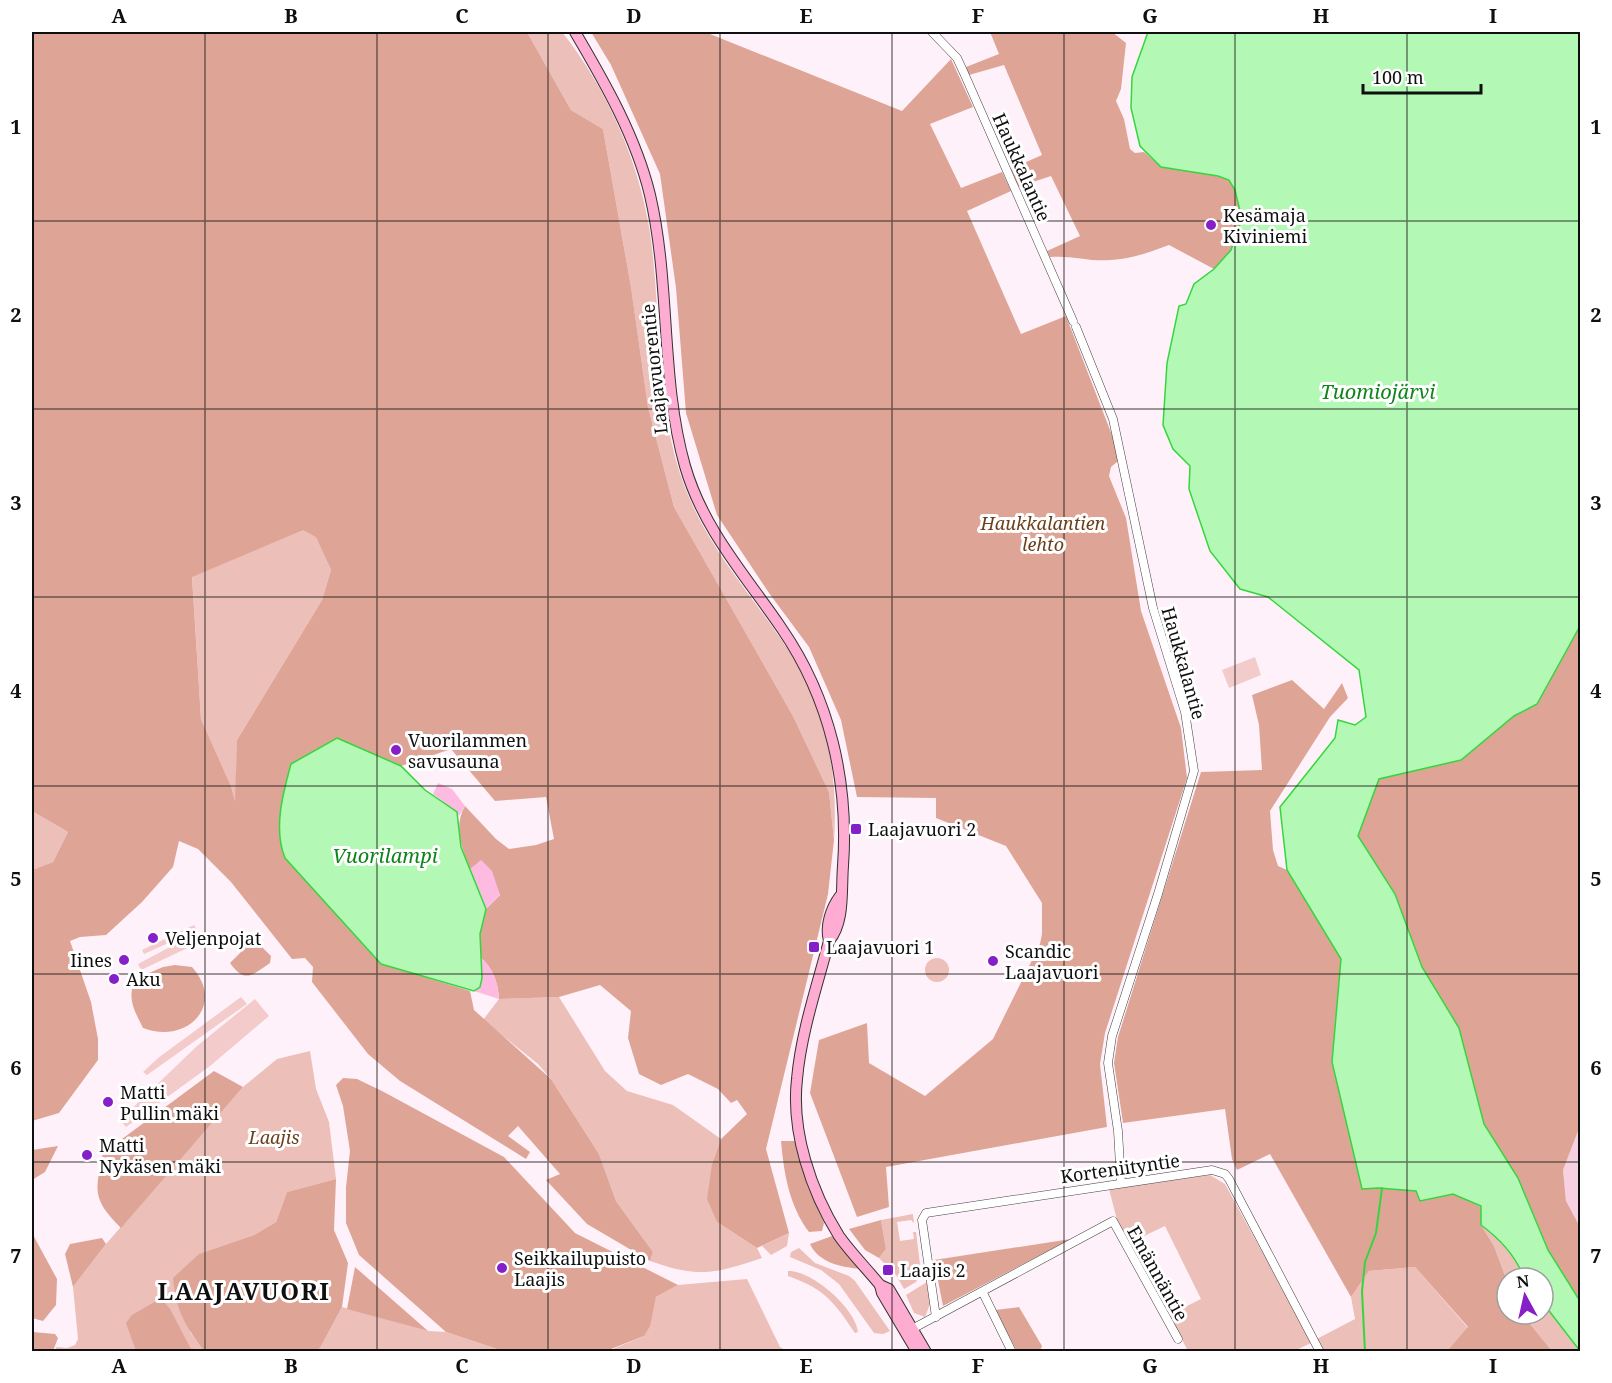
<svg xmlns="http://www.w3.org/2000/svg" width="1612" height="1383" viewBox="0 0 1612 1383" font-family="'Noto Serif',serif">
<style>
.farmland{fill:#f7d0e1}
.green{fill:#ecbfb8}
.forest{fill:#dea597;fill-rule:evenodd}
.sand{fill:#fdbbe1}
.pitch{fill:#f3cbcb}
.water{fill:#b3f9b5;stroke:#36d53e;stroke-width:1.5}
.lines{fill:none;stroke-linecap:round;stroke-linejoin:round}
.stream{stroke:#36d53e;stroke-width:2}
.street-casing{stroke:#424242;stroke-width:9}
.secondary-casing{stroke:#313131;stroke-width:12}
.street{stroke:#fff;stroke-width:8}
.secondary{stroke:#ffacd2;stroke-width:10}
.grid{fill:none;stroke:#0f0f0f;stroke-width:1.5;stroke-opacity:0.55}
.poi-dot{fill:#851fc8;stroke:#fff;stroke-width:2}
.labels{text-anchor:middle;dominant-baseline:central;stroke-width:6;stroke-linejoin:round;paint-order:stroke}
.street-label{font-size:18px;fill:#0f0f0f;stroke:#fff}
.poi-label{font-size:18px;fill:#0f0f0f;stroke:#fff;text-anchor:start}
.park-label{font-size:18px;font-style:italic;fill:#6c3f1b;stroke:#fff}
.water-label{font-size:20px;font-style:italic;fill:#10831b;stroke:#fff}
.district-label{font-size:24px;font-weight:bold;letter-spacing:1.5px;fill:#0f0f0f;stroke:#fff}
.neatline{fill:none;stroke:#0f0f0f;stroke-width:2}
.grid-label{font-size:20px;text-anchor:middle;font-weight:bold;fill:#0f0f0f}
</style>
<rect width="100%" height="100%" fill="#fff1f9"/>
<polygon class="farmland" points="1580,1126 1580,1227 1566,1201 1563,1170"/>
<g class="green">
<path d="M527,32H562C607,89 639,161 650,233C663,323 653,417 691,502C718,563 766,611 800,669C829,719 838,784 834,840L829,792L793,716L674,507L648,407L631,287L603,129L571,110Z"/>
<polygon points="303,529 316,536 331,570 322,600 237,740 236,805 231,786 201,719 192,576"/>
<polygon points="32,811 68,832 53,862 32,870"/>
<circle cx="937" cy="970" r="12"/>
<path d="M559,997L605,1071L627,1091L673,1105L721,1139L712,1164L717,1222L757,1248L762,1258C715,1274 698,1278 650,1261L653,1252L616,1201L599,1154L551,1079L538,1064L483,1020L499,999Z"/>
<polygon points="310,1051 316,1089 329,1122 336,1179 287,1192 276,1222 254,1235 200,1254 190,1332 204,1351 53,1352 57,1347 67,1348 75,1345 78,1339 73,1287 106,1244 243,1087 277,1059"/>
<polygon points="1210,1175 1225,1184 1311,1342 1355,1319 1351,1297 1369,1271 1415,1267 1468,1328 1447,1351 1316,1351 1311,1343 1294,1351 1188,1351 1169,1315 1201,1299 1165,1226 1129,1243 1117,1220 1109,1189"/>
<polygon points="913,1214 914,1223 911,1220 897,1222 900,1241 914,1239 913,1232 916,1232 921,1273 916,1282 904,1289 896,1275 879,1258 886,1249 881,1220"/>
<path d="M1481,1225C1500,1239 1516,1256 1524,1278H1507V1281L1494,1246Z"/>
<polygon points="789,1233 787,1246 771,1255 762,1246"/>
<polygon points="799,1248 815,1263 849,1276 855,1281 890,1331 883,1334 874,1333 839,1284 821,1270 790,1257 791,1252"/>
<path d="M788,1271C812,1270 856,1309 858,1332L855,1333C834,1302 825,1289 788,1276Z"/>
<polygon points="747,1279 780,1347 787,1351 606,1352 644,1336 656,1297 678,1285"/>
<polygon points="927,1282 930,1304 925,1317 914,1313 906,1295"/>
<polygon points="1543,1303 1579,1351 1552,1351 1522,1314 1543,1314"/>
<polygon points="342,1307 428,1331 446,1332 503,1351 314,1352 320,1348"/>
</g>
<g class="forest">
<path d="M32,32H527L571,110L603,129L631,287L648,407L674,507L793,716L829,792L834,840L828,894L766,1149L789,1233L757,1248L717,1222L707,1199L712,1164L721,1139L747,1114L737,1100L731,1103L718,1089L688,1074L661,1085L639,1074L628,1038L631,1011L600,985L559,997L499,999C498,982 493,968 480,957V934L486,909L500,895L482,861L470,869C462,849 453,826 465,806L496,839L509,849L536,845L554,839L546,797L495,801L451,749L401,766L337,739L291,764C283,793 273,829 285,858L374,957L381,964L470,991L474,1010L551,1079L599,1154L616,1201L653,1252L650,1261L587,1224L546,1180L560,1174L518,1126L508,1136L530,1152L526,1159L400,1081L368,1054L312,982L313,967L305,958L292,959L231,882L198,849L179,841L173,867L142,902L106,935L80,937L70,941L91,1002L98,1039V1060L59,1113L32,1121V870L53,862L68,832L32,811ZM303,530L316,537L331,570L322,600L237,740L235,801L231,786L201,719L192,577Z"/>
<polygon points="591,32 705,32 902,111 951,59 973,107 930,124 961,188 1002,172 1011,191 967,211 1021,334 1066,316 1115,443 1118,461 1111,467 1109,476 1126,518 1141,611 1181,728 1187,778 1105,1033 1100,1064 1107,1127 886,1167 889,1207 857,1217 810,1093 819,1040 867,1023 869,1063 925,1096 993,1039 1040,944 1042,934 1042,903 1006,846 936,818 936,798 857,797 841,720 809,647 769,593 717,515 686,413 676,288 660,174 611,65"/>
<path d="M990,32H1112L1126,43L1121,89L1116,101L1124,119L1130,149L1135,153L1144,152L1161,167L1218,176L1229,180L1235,190L1242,219L1231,250L1214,269L1169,245C1150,252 1131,259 1111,260C1090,262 1072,255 1050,257L1047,251L1080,236L1051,176L1018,187L1010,169L1042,155L1004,65L969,75L966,67L999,54Z"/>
<polygon points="1580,626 1580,1126 1563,1170 1566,1201 1580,1227 1580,1301 1548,1250 1518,1178 1484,1124 1459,1028 1422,967 1395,894 1358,836 1379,778 1461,760 1514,716 1537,704"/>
<polygon points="1292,680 1324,709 1342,683 1348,698 1330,717 1270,811 1273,850 1278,866 1287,870 1341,959 1332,1062 1363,1189 1378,1188 1416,1191 1420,1201 1453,1193 1481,1207 1481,1225 1494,1246 1507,1281 1507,1314 1522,1314 1552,1351 1447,1351 1468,1327 1415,1267 1369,1271 1351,1297 1270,1154 1237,1170 1232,1159 1225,1109 1123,1123 1114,1063 1118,1037 1201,772 1262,770 1259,725 1252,695"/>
<path d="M258,943L271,956L270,963C252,975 245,984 230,963L247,946Z"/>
<path d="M175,965L192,967C227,1006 185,1045 143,1028C134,1010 127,998 135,979L163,967Z"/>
<path d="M214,1071L243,1087L121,1228C92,1199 95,1191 103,1153Z"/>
<polygon points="343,1078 357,1079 382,1091 504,1157 575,1233 678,1285 656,1297 650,1326 644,1336 606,1351 503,1351 446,1332 359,1255 346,1223 346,1187 350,1151 343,1106 336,1085"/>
<path d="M781,1141H795L808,1187L824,1223L822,1231L809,1232C789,1205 784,1174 781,1141Z"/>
<polygon points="58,1146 45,1172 32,1180 32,1150"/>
<path d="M336,1179L334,1230L348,1263L342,1307L320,1348L314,1352L204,1351C185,1325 176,1311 173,1278L199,1254L254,1235L276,1222L287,1192Z"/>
<polygon points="881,1220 886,1249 879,1258 865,1250 849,1229"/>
<polygon points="32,1233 57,1279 56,1305 43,1321 32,1318"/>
<path d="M832,1236L861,1269C841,1267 819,1263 810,1244Z"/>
<polygon points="102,1238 106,1244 73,1287 65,1254 70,1244"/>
<polygon points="1071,1239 943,1306 934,1260"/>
<polygon points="355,1267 428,1331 347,1309"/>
<polygon points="156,1301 164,1302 170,1309 192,1351 136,1351 126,1323 132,1315"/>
<polygon points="1019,1307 1042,1346 1040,1351 1017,1351 995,1310"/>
<polygon points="33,1332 55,1334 58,1338 53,1351 35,1351 32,1348"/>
</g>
<g class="sand">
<polygon points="438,783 452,789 465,806 459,816 457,812 433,794"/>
<polygon points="481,860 492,871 500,895 486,909 470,869"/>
<path d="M480,957C493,967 498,982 499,999L474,991C486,982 479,970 480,957Z"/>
</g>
<g class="pitch">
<polygon points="1255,657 1261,675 1229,688 1222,670"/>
<polygon points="194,925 197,930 144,954 142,950"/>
<polygon points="196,933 200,942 141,970 138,964"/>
<polygon points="241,997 247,1004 147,1075 143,1072 158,1058"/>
<polygon points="255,999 269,1016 210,1066 126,1127 120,1120 197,1046"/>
</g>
<g class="water">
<path d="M1148,32H1580V626L1537,704L1514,716L1461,760L1379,779L1358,836L1395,894L1422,967L1459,1028L1484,1124L1518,1178L1548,1250L1580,1301V1351L1543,1303V1278H1524C1516,1256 1500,1239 1481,1225V1206L1453,1194L1420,1201L1416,1191L1378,1188L1362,1189L1332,1062L1341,959L1287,870L1280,807L1335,738L1338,720L1355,725L1366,717L1359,670L1268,597L1240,589L1210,551L1189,489L1190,466L1173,449L1163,425L1167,363L1179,306L1186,304L1194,284L1214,269L1231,250L1242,219L1235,190L1229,180L1218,176L1161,167L1140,146L1131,108L1132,77Z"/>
<path d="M337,738L401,766L425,790L457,812L461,847L486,909L480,934L482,978L480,987L474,991L381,964L285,858C273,829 283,793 291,764Z"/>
</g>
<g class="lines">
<polyline class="stream" points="1365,1352 1362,1291 1365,1262 1376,1233 1382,1188"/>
<g class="street-casing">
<g id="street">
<polyline points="932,32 957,58 964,73 1073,321"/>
<polyline points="1076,327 1113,419 1153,608 1185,712 1194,771 1158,894 1112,1036 1108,1063 1118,1131 1121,1183"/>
<polyline points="983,1293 1012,1352"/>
<polyline points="936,1317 922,1220 926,1213 1212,1170 1225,1174 1229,1179 1320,1352"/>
<polyline points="914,1328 1113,1221 1178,1339"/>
</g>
</g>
<g class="secondary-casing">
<g id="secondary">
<path d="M575,32C605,83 636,137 650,195C671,285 660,378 685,466C703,529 746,576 782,629C830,699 849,782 843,866C841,890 845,922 829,941C817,986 801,1033 797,1079C791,1132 811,1191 839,1236C851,1253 867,1269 880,1285L889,1289L926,1352"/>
<path d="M829,941C825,926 831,908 840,896"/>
<polyline points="880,1285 882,1293 917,1352"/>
</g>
</g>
<use href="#street" class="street"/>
<use href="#secondary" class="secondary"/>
</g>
<path class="grid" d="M205,32V1352M377,32V1352M548,32V1352M720,32V1352M892,32V1352M1064,32V1352M1235,32V1352M1407,32V1352M32,221H1580M32,409H1580M32,597H1580M32,786H1580M32,974H1580M32,1162H1580"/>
<g class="poi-dot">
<circle cx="1211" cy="225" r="6"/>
<circle cx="396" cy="750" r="6"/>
<rect x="850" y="823" width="12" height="12" rx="3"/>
<circle cx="153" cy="938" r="6"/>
<rect x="808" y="941" width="12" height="12" rx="3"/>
<circle cx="124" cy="960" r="6"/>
<circle cx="993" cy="961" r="6"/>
<circle cx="114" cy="979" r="6"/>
<circle cx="108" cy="1102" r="6"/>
<circle cx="87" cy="1155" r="6"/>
<circle cx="502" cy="1268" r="6"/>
<rect x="882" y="1264" width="12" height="12" rx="3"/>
</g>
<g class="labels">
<g class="street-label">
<text transform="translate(1022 167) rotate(66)">Haukkalantie</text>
<text transform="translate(654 369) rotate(-96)">Laajavuorentie</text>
<text transform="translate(1184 663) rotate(74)">Haukkalantie</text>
<text transform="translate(1120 1168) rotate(-8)">Korteniityntie</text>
<text transform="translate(1158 1273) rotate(61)">Emännäntie</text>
</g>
<g class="poi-label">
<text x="1223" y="215">Kesämaja<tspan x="1223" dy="21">Kiviniemi</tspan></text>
<text x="408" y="740">Vuorilammen<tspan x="408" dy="21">savusauna</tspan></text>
<text x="868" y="829">Laajavuori 2</text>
<text x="165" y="938">Veljenpojat</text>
<text x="826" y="947">Laajavuori 1</text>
<text x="1005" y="951">Scandic<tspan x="1005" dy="21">Laajavuori</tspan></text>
<text x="112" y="960" text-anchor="end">Iines</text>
<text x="126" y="979">Aku</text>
<text x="120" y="1092">Matti<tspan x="120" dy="21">Pullin mäki</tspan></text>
<text x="99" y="1145">Matti<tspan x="99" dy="21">Nykäsen mäki</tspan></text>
<text x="514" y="1258">Seikkailupuisto<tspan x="514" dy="21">Laajis</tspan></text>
<text x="900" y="1270">Laajis 2</text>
</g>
<g class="park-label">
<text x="1043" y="523">Haukkalantien<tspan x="1043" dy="21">lehto</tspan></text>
<text x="274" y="1137">Laajis</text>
</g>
<g class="water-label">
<text x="1378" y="391">Tuomiojärvi</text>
<text x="385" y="855">Vuorilampi</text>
</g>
<g class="district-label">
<text x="244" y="1290">LAAJAVUORI</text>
</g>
</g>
<rect width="1612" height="1383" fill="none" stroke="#ffffff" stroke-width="66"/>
<g transform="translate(1525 1296) rotate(352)"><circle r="28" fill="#ffffff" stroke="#9f9f9f" stroke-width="1.5"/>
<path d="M0-4.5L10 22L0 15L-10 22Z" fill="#851fc8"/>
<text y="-9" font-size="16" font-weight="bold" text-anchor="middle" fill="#0f0f0f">N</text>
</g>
<path d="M1363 84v9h118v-9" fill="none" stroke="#0f0f0f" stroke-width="3"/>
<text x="1372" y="84" font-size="18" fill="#0f0f0f" stroke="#ffffff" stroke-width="4.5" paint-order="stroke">100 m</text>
<rect x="33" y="33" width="1546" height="1317" class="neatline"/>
<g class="grid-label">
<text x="119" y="23">A</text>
<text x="291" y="23">B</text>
<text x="462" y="23">C</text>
<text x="634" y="23">D</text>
<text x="806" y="23">E</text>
<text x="978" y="23">F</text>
<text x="1150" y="23">G</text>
<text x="1321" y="23">H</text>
<text x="1493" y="23">I</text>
<text x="16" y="134">1</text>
<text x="1596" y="134">1</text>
<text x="16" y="322">2</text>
<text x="1596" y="322">2</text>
<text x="16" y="510">3</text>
<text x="1596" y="510">3</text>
<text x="16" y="698">4</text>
<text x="1596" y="698">4</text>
<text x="16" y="886">5</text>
<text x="1596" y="886">5</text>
<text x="16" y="1075">6</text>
<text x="1596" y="1075">6</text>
<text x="16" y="1263">7</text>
<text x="1596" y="1263">7</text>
<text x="119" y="1373">A</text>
<text x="291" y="1373">B</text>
<text x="462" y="1373">C</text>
<text x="634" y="1373">D</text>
<text x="806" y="1373">E</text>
<text x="978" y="1373">F</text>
<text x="1150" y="1373">G</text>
<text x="1321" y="1373">H</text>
<text x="1493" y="1373">I</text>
</g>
</svg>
